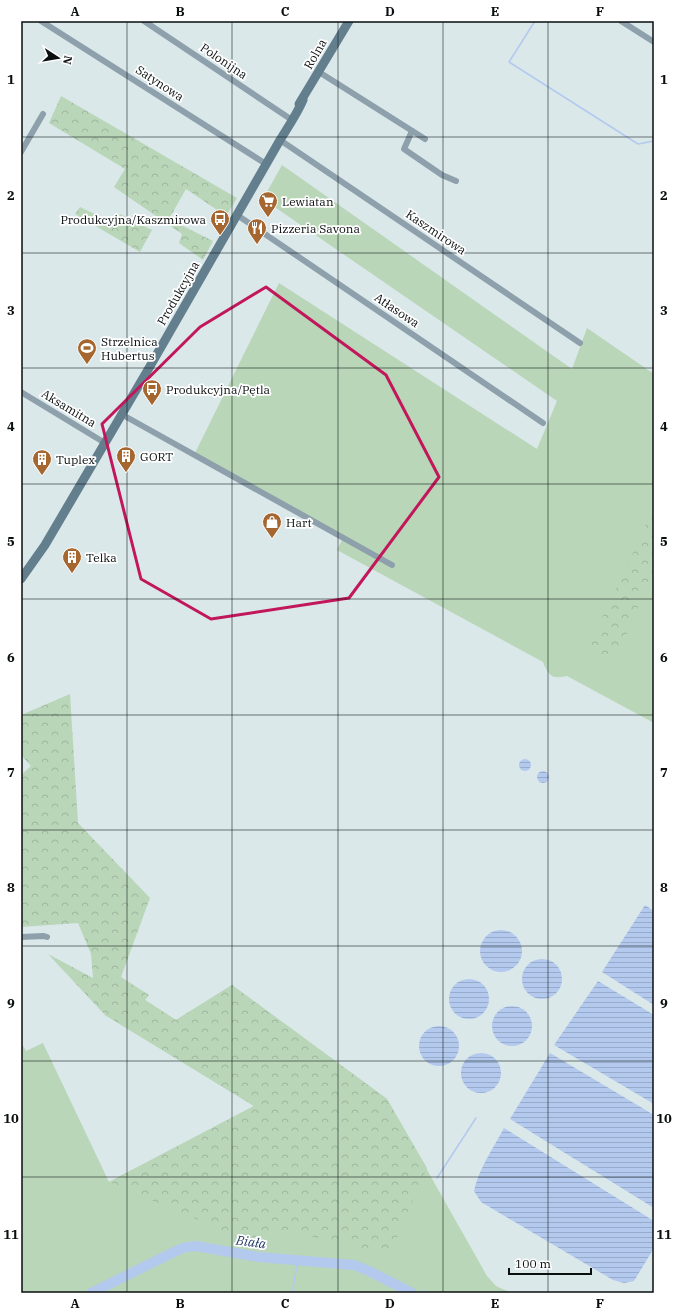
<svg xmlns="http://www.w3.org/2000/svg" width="675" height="1314" viewBox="0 0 675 1314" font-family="'IBM Plex Serif',serif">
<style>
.grass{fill:#b9d6b9}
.forest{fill:url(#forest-crowns)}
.water{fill:url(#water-rules)}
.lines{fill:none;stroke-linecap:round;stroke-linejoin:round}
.stream{stroke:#b3c9ee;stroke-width:1.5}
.river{stroke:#b3c9ee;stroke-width:10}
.street{stroke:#8ea0ab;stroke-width:6}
.secondary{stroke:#637f8e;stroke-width:9}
.marked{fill:none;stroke:#c2185b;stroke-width:3;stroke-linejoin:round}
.grid{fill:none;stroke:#0a0e0f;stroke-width:1;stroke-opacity:0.55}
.labels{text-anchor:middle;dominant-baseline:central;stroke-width:3.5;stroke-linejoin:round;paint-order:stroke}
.street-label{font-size:12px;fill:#0a0e0f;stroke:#fff}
.poi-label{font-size:12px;fill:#0a0e0f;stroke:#fff;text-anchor:start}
.water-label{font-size:13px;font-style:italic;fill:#18315f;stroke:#fff}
.neatline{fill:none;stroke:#0a0e0f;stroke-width:1.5}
.grid-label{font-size:13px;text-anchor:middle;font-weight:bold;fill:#0a0e0f}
</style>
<defs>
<pattern id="forest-crowns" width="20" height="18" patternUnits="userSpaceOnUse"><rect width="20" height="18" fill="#b9d6b9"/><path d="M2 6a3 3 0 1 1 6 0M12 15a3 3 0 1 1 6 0" fill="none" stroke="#9eb69e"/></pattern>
<pattern id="water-rules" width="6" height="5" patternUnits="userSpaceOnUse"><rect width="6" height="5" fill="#b3c9ee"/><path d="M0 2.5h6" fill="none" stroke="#99abcb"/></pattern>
</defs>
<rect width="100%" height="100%" fill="#dae8ea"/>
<g class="grass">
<path d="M282,165L572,369L587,328L654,374V723L567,676C552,679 549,677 543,662L337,550L343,538L194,455L279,283L537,449L557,401L263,199Z"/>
<polygon points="232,985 387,1099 487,1276 496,1286 512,1293 21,1293 21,1042 26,1051 43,1043 109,1182 254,1106 105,1015 149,995 145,1000 176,1020"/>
</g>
<g class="forest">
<polygon points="61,96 237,198 226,216 186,189 169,219 213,241 203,260 179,243 182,234 114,187 125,169 49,123"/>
<polygon points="80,207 116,224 120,214 152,230 140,252 75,214"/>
<polygon points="654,503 654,568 620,650 604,662 591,654 592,639 642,534"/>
<polygon points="70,694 78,823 150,898 121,977 149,995 145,1000 176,1020 232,985 387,1099 427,1168 390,1254 291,1232 243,1239 109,1182 254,1106 105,1015 48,954 93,978 91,954 78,923 21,927 21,775 31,766 21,755 21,715"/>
</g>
<g class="water">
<circle cx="525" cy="765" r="6"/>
<circle cx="543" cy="777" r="6"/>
<polygon points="645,905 654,911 654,1005 602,972"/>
<circle cx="501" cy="951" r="21"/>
<circle cx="542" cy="979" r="20"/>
<circle cx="469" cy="999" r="20"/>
<polygon points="598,981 654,1015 654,1104 554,1045"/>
<circle cx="512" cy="1026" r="20"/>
<circle cx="439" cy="1046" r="20"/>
<circle cx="481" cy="1073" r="20"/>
<polygon points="550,1053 654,1115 654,1208 510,1119"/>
<path d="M504,1128L654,1221V1248L634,1281L624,1283L613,1280L481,1202L474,1191C479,1168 493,1149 504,1128Z"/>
</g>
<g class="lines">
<g class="stream">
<polyline points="535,21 509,62 638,144 654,141"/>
<polyline points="437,1178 476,1118"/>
<polyline points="424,1290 426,1293"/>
<polyline points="292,1293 298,1260"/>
</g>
<polyline class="river" points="91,1293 180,1249 187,1247 196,1246 258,1257 354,1265 369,1271 412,1293"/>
<g class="street">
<polyline points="41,21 266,164"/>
<polyline points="144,21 292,120"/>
<polyline points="621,21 654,42"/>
<polyline points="319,72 425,139"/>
<polyline points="412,131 404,149 442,175 456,181"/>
<polyline points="280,140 580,343"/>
<polyline points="21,152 43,114"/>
<polyline points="237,215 543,423"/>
<polyline points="21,392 105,443"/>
<polyline points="121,414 392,565"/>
<polyline points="21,937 44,936 47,937"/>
</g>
<g class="secondary">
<polyline points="299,104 349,21"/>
<path d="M21,579L45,545L149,368L280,140C288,127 297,114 303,100"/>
</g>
</g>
<path class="marked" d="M266,287L386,375L439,477L349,598L211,619L141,579L102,424L200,327Z"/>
<path class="grid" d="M127,21V1293M232,21V1293M338,21V1293M443,21V1293M548,21V1293M21,137H654M21,253H654M21,368H654M21,484H654M21,599H654M21,715H654M21,830H654M21,946H654M21,1061H654M21,1177H654"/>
<defs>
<g id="supermarket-pin" transform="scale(1)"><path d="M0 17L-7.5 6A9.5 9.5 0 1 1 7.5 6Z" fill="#a6662f" stroke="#fff"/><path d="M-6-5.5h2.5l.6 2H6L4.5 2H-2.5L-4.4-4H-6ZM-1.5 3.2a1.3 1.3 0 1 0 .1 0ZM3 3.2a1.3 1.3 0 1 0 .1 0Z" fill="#fff"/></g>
<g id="bus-pin" transform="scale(1)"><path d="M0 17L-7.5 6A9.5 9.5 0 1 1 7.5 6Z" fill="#a6662f" stroke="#fff"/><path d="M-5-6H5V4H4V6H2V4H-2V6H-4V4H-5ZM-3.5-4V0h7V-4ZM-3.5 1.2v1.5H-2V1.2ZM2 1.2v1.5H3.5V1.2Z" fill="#fff"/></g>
<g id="restaurant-pin" transform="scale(1)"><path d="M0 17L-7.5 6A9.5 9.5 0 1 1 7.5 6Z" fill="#a6662f" stroke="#fff"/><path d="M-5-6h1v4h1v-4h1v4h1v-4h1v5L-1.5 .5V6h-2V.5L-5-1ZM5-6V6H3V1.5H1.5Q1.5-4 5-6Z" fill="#fff"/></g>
<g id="stadium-pin" transform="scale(1)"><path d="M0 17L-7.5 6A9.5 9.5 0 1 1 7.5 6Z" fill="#a6662f" stroke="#fff"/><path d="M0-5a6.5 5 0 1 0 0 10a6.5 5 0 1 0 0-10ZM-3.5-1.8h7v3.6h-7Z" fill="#fff"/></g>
<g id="building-pin" transform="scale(1)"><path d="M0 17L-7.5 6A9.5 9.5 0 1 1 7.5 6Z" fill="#a6662f" stroke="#fff"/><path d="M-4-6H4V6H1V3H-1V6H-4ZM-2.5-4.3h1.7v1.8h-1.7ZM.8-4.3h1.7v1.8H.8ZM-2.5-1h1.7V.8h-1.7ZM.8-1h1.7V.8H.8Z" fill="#fff"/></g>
<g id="shop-pin" transform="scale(1)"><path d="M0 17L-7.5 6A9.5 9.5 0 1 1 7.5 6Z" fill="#a6662f" stroke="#fff"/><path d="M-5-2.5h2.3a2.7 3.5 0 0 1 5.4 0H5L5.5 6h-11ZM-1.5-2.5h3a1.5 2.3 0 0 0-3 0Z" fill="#fff"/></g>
</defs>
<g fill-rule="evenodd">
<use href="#supermarket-pin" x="268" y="201"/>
<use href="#bus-pin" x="220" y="219"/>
<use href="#restaurant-pin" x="257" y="228"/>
<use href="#stadium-pin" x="87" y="348"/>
<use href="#bus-pin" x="152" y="389"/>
<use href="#building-pin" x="126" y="456"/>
<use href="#building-pin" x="42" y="459"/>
<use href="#shop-pin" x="272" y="522"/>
<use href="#building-pin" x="72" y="557"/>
</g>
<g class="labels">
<g class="street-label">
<text transform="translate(315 54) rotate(-60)">Rolna</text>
<text transform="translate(224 61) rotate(34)">Polonijna</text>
<text transform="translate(160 83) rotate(33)">Satynowa</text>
<text transform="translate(436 232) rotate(34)">Kaszmirowa</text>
<text transform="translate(178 293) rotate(-60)">Produkcyjna</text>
<text transform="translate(397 310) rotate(34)">Atłasowa</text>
<text transform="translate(69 408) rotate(31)">Aksamitna</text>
</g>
<g class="poi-label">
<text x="282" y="201">Lewiatan</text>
<text x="206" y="219" text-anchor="end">Produkcyjna/Kaszmirowa</text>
<text x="271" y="228">Pizzeria Savona</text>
<text x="101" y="341">Strzelnica<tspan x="101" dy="14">Hubertus</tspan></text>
<text x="166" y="389">Produkcyjna/Pętla</text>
<text x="140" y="456">GORT</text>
<text x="56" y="459">Tuplex</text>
<text x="286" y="522">Hart</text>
<text x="86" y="557">Telka</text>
</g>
<g class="water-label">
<text transform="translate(251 1242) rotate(8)">Biała</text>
</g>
</g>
<rect width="675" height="1314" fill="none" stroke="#ffffff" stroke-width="44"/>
<g transform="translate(58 58) rotate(102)" stroke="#ffffff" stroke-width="3" paint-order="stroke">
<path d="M0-3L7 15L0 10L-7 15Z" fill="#0a0e0f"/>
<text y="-6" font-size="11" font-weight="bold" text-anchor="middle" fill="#0a0e0f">N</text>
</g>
<path d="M509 1268v6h82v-6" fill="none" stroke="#0a0e0f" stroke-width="2"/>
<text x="515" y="1268" font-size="12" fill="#0a0e0f" stroke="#ffffff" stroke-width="3" paint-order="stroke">100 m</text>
<rect x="22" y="22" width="631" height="1270" class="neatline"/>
<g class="grid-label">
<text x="75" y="16">A</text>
<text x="180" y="16">B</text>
<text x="285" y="16">C</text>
<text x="390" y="16">D</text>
<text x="495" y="16">E</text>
<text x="600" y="16">F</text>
<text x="11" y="84">1</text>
<text x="664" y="84">1</text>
<text x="11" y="200">2</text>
<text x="664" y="200">2</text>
<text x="11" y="315">3</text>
<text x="664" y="315">3</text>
<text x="11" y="431">4</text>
<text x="664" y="431">4</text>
<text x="11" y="546">5</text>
<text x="664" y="546">5</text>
<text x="11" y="662">6</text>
<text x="664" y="662">6</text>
<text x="11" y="777">7</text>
<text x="664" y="777">7</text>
<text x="11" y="892">8</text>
<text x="664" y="892">8</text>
<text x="11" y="1008">9</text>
<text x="664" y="1008">9</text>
<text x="11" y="1123">10</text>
<text x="664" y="1123">10</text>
<text x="11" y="1239">11</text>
<text x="664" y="1239">11</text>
<text x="75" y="1308">A</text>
<text x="180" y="1308">B</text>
<text x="285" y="1308">C</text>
<text x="390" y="1308">D</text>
<text x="495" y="1308">E</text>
<text x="600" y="1308">F</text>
</g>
</svg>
